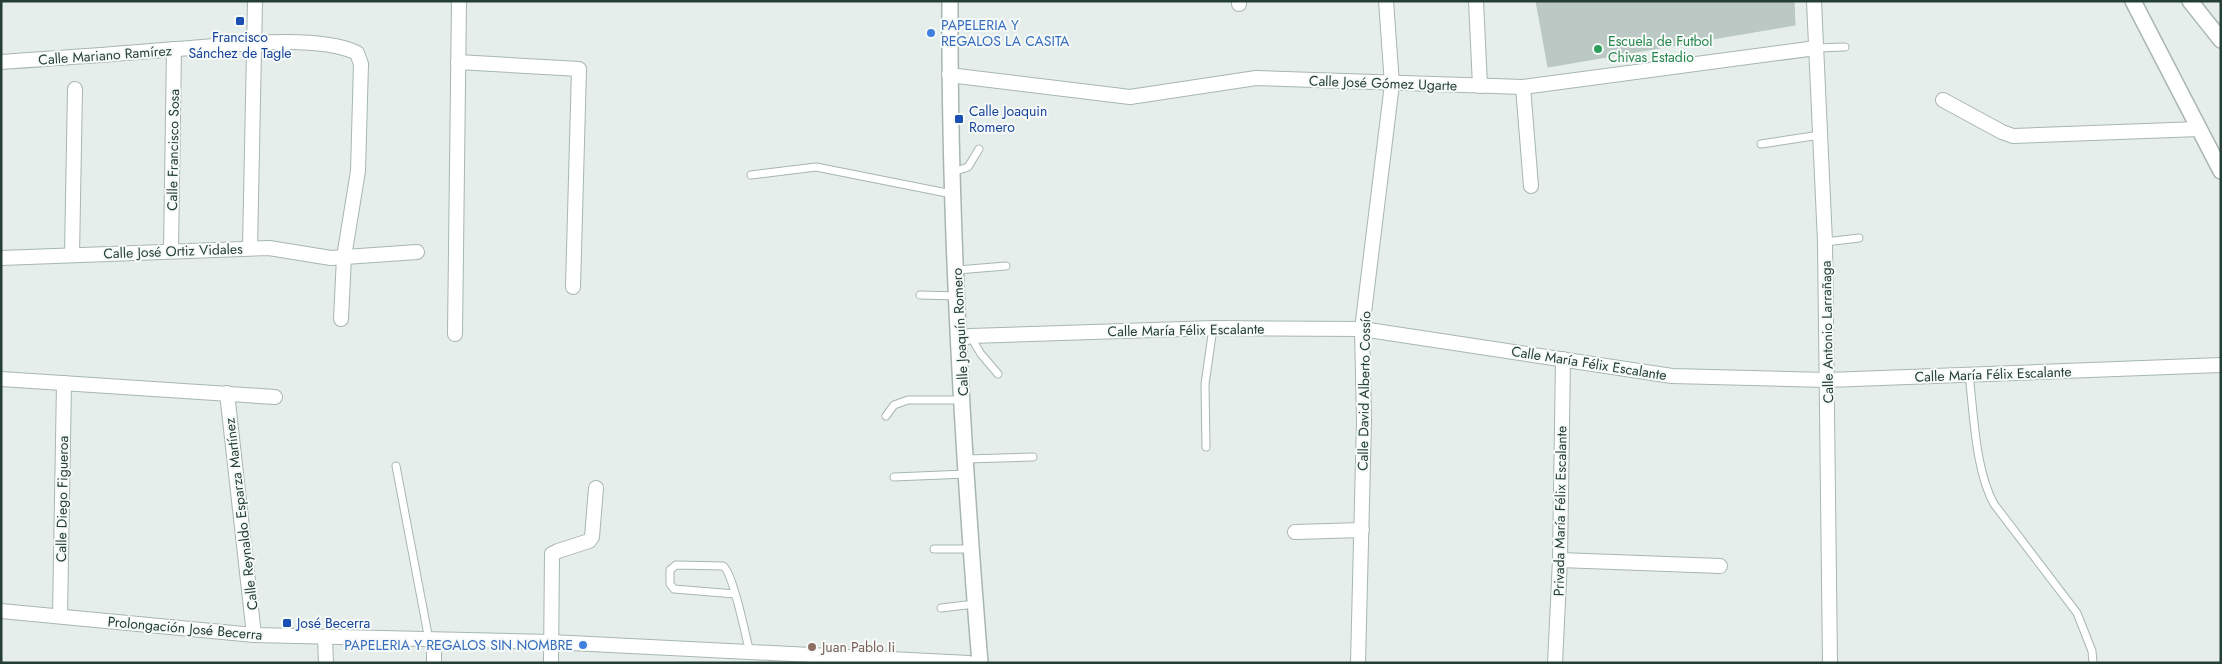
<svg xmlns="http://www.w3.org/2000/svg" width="2222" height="664" viewBox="0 0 2222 664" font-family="Jost,sans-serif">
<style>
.building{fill:#bbc8c3;stroke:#b8c7c0}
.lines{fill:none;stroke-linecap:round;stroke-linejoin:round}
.service-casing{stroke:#a8b6b1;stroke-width:9}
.minor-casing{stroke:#a8b6b1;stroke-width:16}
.tertiary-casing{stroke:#a8b6b1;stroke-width:18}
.service{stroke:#fff;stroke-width:7}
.minor{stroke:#fff;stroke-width:14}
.tertiary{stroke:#fff;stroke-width:15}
.transit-dot{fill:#1a4fb4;stroke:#f6faf8;stroke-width:2}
.shop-dot{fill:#3f7fe0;stroke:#f6faf8;stroke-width:2}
.leisure-dot{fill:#2e9e5b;stroke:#f6faf8;stroke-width:2}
.education-dot{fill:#8d6e63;stroke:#f6faf8;stroke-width:2}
.labels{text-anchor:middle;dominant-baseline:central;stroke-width:4;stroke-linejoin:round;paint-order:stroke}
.shop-label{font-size:14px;fill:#366cbe;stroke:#f6faf8;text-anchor:start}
.transit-label{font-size:14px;fill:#164399;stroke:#f6faf8;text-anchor:start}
.leisure-label{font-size:14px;fill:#27864d;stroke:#f6faf8;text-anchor:start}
.street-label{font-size:14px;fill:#253f37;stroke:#f6faf8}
.education-label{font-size:14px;fill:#785e54;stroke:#f6faf8;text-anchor:start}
</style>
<rect width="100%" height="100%" fill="#e5eeea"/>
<polygon class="building" points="1536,1 1794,1 1795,25 1548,67"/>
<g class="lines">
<g class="service-casing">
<g id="service">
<polyline points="1816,48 1845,47"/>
<polyline points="1761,144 1820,135"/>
<polyline points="953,172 968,167 979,149"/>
<polyline points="751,175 816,167 952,194"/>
<polyline points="1825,242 1859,238"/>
<polyline points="957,270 1006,266"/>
<polyline points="920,295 957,296"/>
<polyline points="970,336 981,354 998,374"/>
<path d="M1969,375C1974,414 1975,470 1994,504L2077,613L2092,651L2093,663"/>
<polyline points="886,416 894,405 908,400 961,400"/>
<polyline points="1206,447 1205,384 1213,328"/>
<polyline points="966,459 1033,457"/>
<polyline points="396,466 429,640"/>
<polyline points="894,477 966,474"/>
<polyline points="934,549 971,549"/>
<path d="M735,594L674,589L670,584V570L676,565L723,566C733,572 746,638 750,653"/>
<polyline points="941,608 975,604"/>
</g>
</g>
<g class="minor-casing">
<g id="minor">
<polyline points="1239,1 1239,4"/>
<polyline points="1476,1 1480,86"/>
<polyline points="1814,1 1825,242 1830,663"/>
<path d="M1,62C60,58 118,54 176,49C224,46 315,33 357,53L361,64L358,171L344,257L341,319"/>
<polyline points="458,62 579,69 573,287"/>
<polyline points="949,75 1130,97 1256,78 1523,87 1816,48"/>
<polyline points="1523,87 1531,186"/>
<polyline points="1943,100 2002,132 2013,136 2199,129"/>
<polyline points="250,248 255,1"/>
<polyline points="171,250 174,49"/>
<polyline points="72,255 75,89"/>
<polyline points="1,258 269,248 331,258 417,252"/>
<polyline points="455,334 459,1"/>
<polyline points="959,340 970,336 1214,328 1362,329 1672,376 1828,380 2221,365"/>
<polyline points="1,379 275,397"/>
<polyline points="227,393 254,635"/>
<polyline points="1295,532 1362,530"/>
<polyline points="1560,560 1720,566"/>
<polyline points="1,611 254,635 551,642 969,663"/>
<polyline points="60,616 64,383"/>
<polyline points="325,638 326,663"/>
<polyline points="434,641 434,663"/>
<polyline points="551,663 552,554 558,551 589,541 592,537 596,488"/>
<polyline points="1358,663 1364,421 1362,329 1392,84 1386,1"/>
<polyline points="1555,663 1560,560 1563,359"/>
</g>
</g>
<g class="tertiary-casing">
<g id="tertiary">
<path d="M950,1C949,222 962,443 980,663"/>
<polyline points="2133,1 2221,171"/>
<polyline points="2190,1 2221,40"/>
</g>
</g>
<use href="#service" class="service"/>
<use href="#minor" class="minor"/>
<use href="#tertiary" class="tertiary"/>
</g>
<g class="transit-dot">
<rect x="235" y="16" width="10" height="10" rx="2.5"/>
<rect x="954" y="114" width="10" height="10" rx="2.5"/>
<rect x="282" y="618" width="10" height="10" rx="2.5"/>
</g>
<g class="shop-dot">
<circle cx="931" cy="33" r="5"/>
<circle cx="583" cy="645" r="5"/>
</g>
<circle class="leisure-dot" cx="1598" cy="49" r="5"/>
<circle class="education-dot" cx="812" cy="647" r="5"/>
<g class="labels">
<g class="shop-label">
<text x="941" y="25">PAPELERIA Y<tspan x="941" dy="16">REGALOS LA CASITA</tspan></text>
<text x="573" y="645" text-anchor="end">PAPELERIA Y REGALOS SIN NOMBRE</text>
</g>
<g class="transit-label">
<text x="240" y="37" text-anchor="middle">Francisco<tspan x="240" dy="16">Sánchez de Tagle</tspan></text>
<text x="969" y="111">Calle Joaquin<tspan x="969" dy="16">Romero</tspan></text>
<text x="297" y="623">José Becerra</text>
</g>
<g class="leisure-label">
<text x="1608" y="41">Escuela de Futbol<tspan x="1608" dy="16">Chivas Estadio</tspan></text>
</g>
<g class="street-label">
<text transform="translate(105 55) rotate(-4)">Calle Mariano Ramírez</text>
<text transform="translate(1383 83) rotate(2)">Calle José Gómez Ugarte</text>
<text transform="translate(173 150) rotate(-89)">Calle Francisco Sosa</text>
<text transform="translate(173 251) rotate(-2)">Calle José Ortiz Vidales</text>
<text transform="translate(1186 330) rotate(-1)">Calle María Félix Escalante</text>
<text transform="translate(960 332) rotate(-93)">Calle Joaquín Romero</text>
<text transform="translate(1827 332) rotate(-91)">Calle Antonio Larrañaga</text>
<text transform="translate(1589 363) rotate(9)">Calle María Félix Escalante</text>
<text transform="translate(1993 374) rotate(-2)">Calle María Félix Escalante</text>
<text transform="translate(1364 391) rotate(-89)">Calle David Alberto Cossío</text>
<text transform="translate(62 499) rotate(-89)">Calle Diego Figueroa</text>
<text transform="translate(1560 511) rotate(-89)">Privada María Félix Escalante</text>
<text transform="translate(241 514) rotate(-97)">Calle Reynaldo Esparza Martínez</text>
<text transform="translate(185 628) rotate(5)">Prolongación José Becerra</text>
</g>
<g class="education-label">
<text x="822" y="647">Juan Pablo Ii</text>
</g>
</g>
<rect width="2222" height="664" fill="none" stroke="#253f37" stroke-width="5"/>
</svg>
